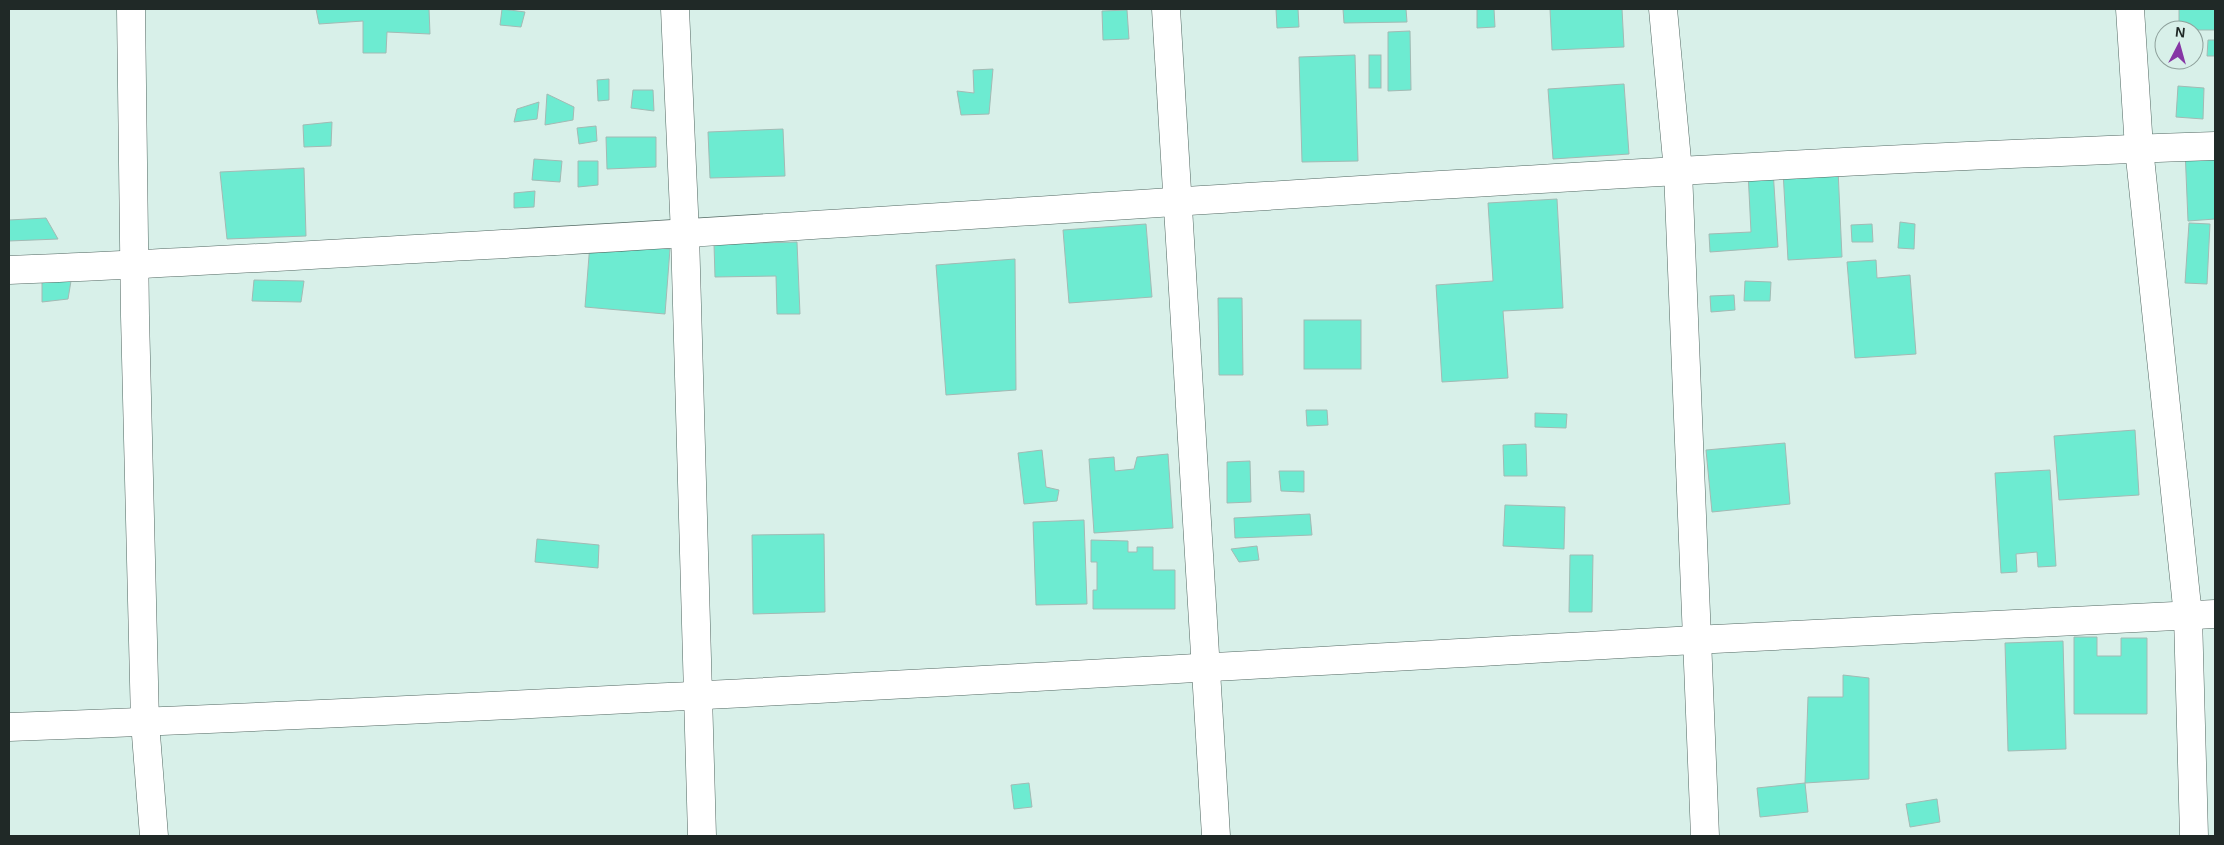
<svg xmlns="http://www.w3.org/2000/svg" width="2224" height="845" viewBox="0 0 2224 845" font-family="Helvetica,sans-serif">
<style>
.building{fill:#6debd1;stroke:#a3bab4}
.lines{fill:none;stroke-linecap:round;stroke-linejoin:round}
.street-casing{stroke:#526862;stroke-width:29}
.street{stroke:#fff;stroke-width:28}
</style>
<rect width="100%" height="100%" fill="#d8f0e9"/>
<g class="building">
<polygon points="316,9 429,9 430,34 387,32 386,53 363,53 363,21 319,24"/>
<polygon points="502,9 525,12 521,27 500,25"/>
<polygon points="1276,9 1298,9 1299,27 1277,28"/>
<polygon points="1343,9 1406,9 1407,22 1344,23"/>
<polygon points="1477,9 1494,9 1495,27 1477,28"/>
<polygon points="1550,9 1622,9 1624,47 1552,50"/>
<rect x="2179" y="9" width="36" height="21"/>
<polygon points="1127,10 1129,39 1103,40 1102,11"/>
<polygon points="1410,31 1411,90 1388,91 1388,32"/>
<polygon points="2208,40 2215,40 2215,56 2207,56"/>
<polygon points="1355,55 1358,161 1302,162 1299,57"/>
<rect x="1369" y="55" width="12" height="33"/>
<polygon points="993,69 989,114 961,115 957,91 974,93 973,70"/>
<polygon points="609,79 609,100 598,101 597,80"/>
<polygon points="1624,84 1629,154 1553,159 1548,89"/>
<polygon points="2178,86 2204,88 2203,119 2176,117"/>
<polygon points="633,90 653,90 654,111 631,108"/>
<polygon points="547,94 574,107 573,120 545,125"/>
<polygon points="539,102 537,119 514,122 517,109"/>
<polygon points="332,122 331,146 304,147 303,125"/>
<polygon points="596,126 597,141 579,144 577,128"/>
<polygon points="783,129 785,176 710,178 708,132"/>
<polygon points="606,137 656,137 656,167 607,169"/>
<polygon points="2215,148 2215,219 2188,221 2185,149"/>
<polygon points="534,159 562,161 560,182 532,180"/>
<polygon points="578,161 598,161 598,185 578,187"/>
<polygon points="304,168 306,236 227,239 220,172"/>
<polygon points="1838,169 1842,257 1788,260 1783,171"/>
<polygon points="1773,170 1778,247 1710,252 1709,234 1751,232 1748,172"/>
<polygon points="535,191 534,207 514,208 514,193"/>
<polygon points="1557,199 1563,308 1503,311 1508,378 1442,382 1436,285 1493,281 1488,203"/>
<polygon points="46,218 58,239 9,241 9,220"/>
<polygon points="1900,222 1915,224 1914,249 1898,248"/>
<polygon points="2189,223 2210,224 2207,284 2185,283"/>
<polygon points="1146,224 1152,297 1069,303 1063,230"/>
<polygon points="1872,224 1873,242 1852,242 1851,225"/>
<polygon points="797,242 800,314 777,314 776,276 715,277 714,244"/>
<polygon points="590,243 670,249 665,314 585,307"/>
<polygon points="1015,259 1016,390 946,395 936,265"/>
<polygon points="1876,260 1877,278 1910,275 1916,354 1855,358 1847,262"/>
<polygon points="72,275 68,299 42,302 42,279"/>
<polygon points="254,280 304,281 301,302 252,301"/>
<polygon points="1745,281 1771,282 1770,301 1744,301"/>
<polygon points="1734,295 1735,310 1711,312 1710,296"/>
<polygon points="1218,298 1242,298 1243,375 1219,375"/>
<rect x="1304" y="320" width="57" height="49"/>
<polygon points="1306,410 1327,410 1328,425 1307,426"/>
<polygon points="1535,413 1567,414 1566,428 1535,427"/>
<polygon points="2135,430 2139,495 2059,500 2054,436"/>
<polygon points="1785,443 1790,504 1712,512 1706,450"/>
<polygon points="1526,444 1527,476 1504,476 1503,445"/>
<polygon points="1042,450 1046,487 1059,490 1057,501 1024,504 1018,453"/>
<polygon points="1168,454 1173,528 1094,533 1089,459 1114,457 1115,471 1134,469 1137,457"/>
<polygon points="1250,461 1251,502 1227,503 1227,462"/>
<polygon points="2050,470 2056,566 2038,567 2037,552 2016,554 2017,572 2001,573 1995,473"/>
<polygon points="1279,471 1304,471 1304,492 1281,491"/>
<polygon points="1505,505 1565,507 1564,549 1503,546"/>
<polygon points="1310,514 1312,535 1235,538 1234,518"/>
<polygon points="1084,520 1087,604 1036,605 1033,522"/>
<polygon points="824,534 825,612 753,614 752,535"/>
<polygon points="537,539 599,545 598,568 535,562"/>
<polygon points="1091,540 1128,541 1128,552 1137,552 1137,547 1153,547 1153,570 1175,570 1175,609 1093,609 1093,590 1097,590 1097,562 1091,562"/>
<polygon points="1257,546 1259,560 1239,562 1231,549"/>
<polygon points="1570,555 1593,555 1592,612 1569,612"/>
<polygon points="2074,637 2097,637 2097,656 2121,656 2121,638 2147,638 2147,714 2074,714"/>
<polygon points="2063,641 2066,749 2008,751 2005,643"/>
<polygon points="1843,675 1869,678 1869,779 1805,783 1808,697 1843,697"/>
<polygon points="1029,783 1032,807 1014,809 1011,785"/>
<polygon points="1805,783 1808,812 1760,817 1757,788"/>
<polygon points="1937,799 1940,822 1910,827 1906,804"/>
</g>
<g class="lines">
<g class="street-casing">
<g id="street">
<polyline points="131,9 135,316 145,722 154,836"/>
<polyline points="675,9 685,234 702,836"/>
<polyline points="1166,9 1216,836"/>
<polyline points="1663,9 1678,171 1705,836"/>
<polyline points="2130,9 2139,148 2188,616 2194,836"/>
<path d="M9,270C168,264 327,254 486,245C1062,212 1638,166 2215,146"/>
<path d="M9,727C571,706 1132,671 1694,640C1868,631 2042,624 2215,614"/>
</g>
</g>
<use href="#street" class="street"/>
</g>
<rect width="2224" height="845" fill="none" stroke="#202927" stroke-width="20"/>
<g transform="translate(2179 45) rotate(6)"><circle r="24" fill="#d8f0e9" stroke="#8ea09b"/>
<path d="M0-4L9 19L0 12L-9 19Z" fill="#8636a5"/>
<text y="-8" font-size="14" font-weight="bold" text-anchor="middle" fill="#202927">N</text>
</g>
</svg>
